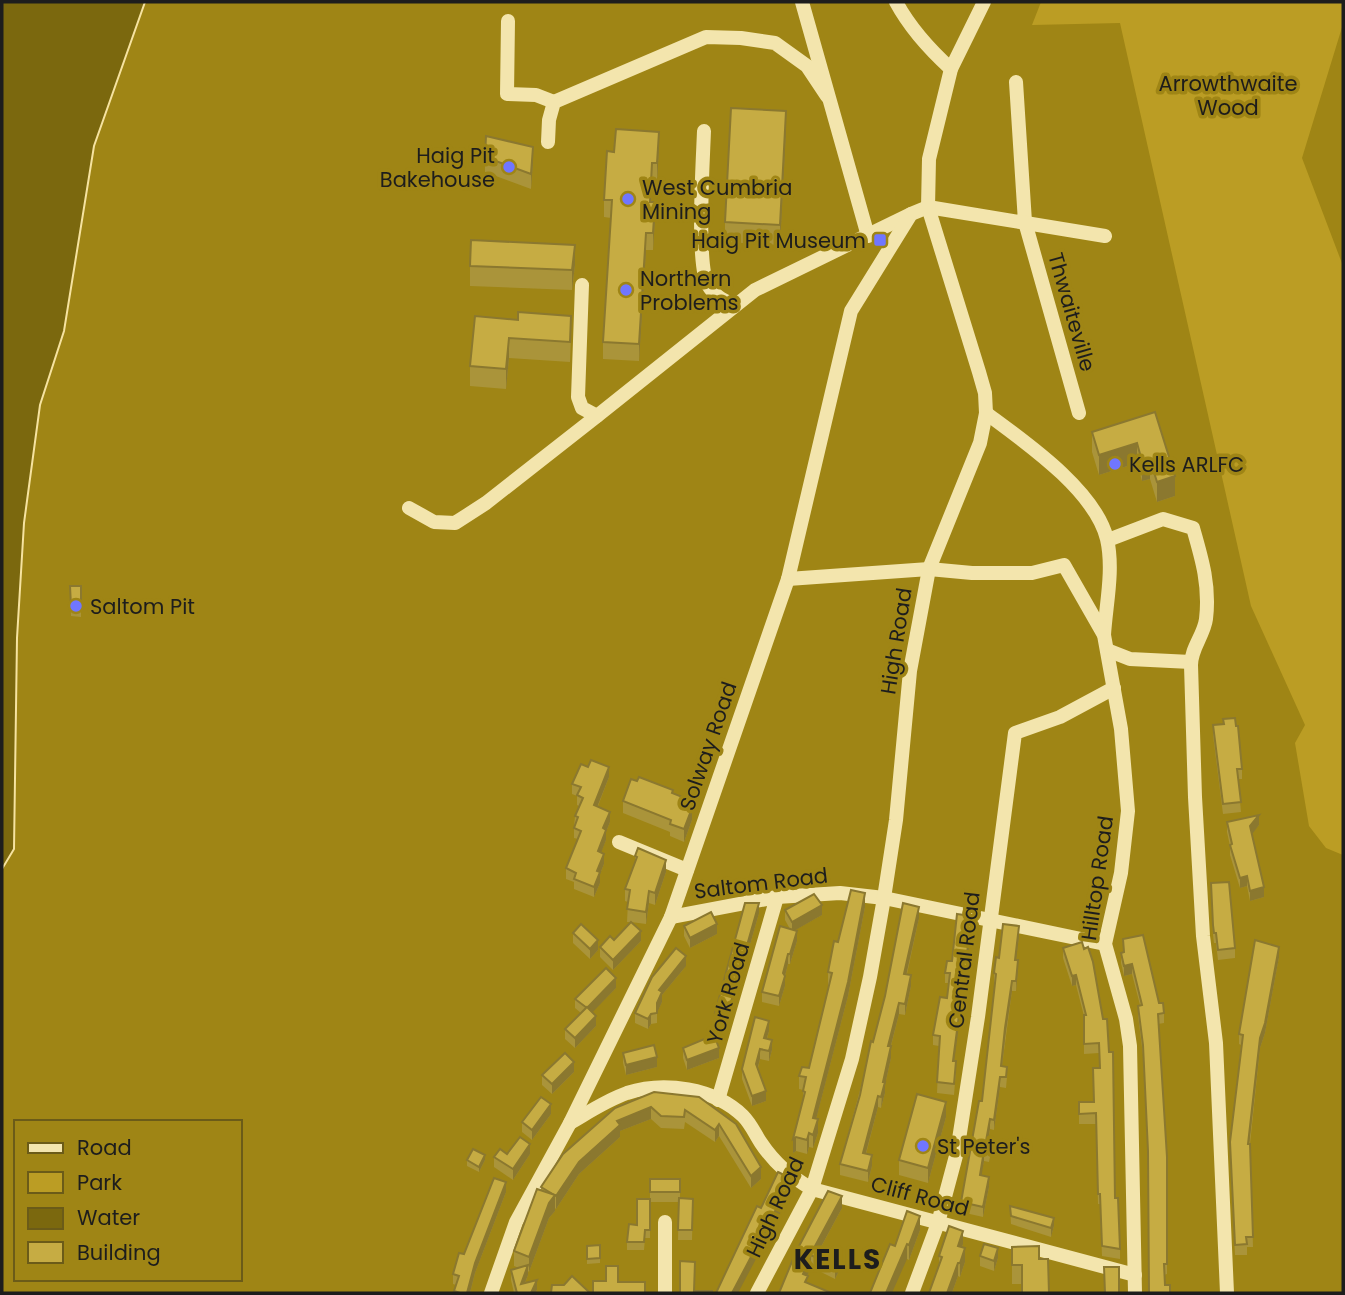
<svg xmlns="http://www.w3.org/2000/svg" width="1345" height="1295" viewBox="0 0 1345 1295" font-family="Poppins,sans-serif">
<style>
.green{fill:#bb9d24}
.water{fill:#7b680e;stroke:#f6e3a0;stroke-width:2}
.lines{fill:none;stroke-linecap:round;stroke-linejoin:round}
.minor{stroke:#f3e5ad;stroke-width:14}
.wall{fill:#aa943a}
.shaded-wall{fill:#8b782f}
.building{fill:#c6ac43;stroke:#8b782f;stroke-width:2}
.poi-dot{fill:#7076ff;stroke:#9f8515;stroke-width:2.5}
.labels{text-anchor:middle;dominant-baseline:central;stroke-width:7;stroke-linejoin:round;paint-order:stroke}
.park-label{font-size:21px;fill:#1d1c1b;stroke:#9f8515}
.poi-label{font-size:21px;fill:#1d1d1d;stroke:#9f8515;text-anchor:start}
.street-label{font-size:21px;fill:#1d1d1d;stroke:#9f8515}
.district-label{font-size:28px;font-weight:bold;letter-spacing:2px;fill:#1d1d1d;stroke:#9f8515}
</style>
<rect width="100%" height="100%" fill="#9f8515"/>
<polygon class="green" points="1041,2 1343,2 1343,24 1302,158 1343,266 1343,855 1326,848 1309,826 1295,743 1305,725 1251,606 1120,23 1032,25"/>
<polygon class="water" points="2,2 145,2 94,146 64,331 40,405 24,523 17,638 14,849 2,869"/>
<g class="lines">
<g class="minor">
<polyline points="802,2 868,236"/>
<path d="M896,2C910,28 929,49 951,69"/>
<polyline points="508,21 507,94 536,95 554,102"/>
<polyline points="1016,82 1025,222 1079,413"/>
<path d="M704,131C703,160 696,265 708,285C714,296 723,300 733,305"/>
<polyline points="548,142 549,120 554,102 706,37 741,38 775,43 807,66 827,96"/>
<polyline points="582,285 578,397 582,408 597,416"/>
<path d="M986,413C1025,442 1095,490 1107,539C1114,570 1106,604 1104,635"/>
<polyline points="409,508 434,522 455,523 486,503 597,416 755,290 911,214"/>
<path d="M1108,540L1163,519L1193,528C1202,559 1210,586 1206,619C1204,635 1191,648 1191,665L1195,797L1203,936L1216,1043L1227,1293"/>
<polyline points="788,579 929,569 972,573 1032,573 1064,565 1104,635 1121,729 1128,811 1121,873 1105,944 1126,1019 1130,1046 1135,1293"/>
<polyline points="1107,650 1130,659 1191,662"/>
<polyline points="619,842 687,870"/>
<polyline points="671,917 777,897 840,893 884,898 1105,944"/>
<polyline points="718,1100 777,897"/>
<path d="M570,1123C589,1112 607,1100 627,1093C664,1081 714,1088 743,1116C751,1124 755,1134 761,1143C775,1164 790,1176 812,1189L1135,1275"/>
<polyline points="491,1293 516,1222 570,1123 671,917 788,579 851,311 911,214 928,207 1105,236"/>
<polyline points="665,1293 665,1222"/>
<polyline points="757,1293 812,1189 852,1059 870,977 884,898 896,820 910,671 929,569 980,443 986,413 985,393 979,372 928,207 929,159 951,69 984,2"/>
<polyline points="912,1293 938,1223 957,1152 978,1017 1015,733 1060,717 1114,688"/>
</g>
</g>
<g class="wall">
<polygon points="786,131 780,245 725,242 725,222"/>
<polygon points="659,149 657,181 652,180 651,202 655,219 653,250 646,250 639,361 603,359 603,342 611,218 604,217 604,200 614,152"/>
<polygon points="485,157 533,162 531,189 485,172"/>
<polygon points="575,265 572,290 470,286 470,266"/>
<polygon points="475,316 571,336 570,362 509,358 506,389 470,386 470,366"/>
<polygon points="1155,412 1175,496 1157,502 1150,479 1142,481 1137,463 1099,475 1092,452 1092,432"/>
<polygon points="70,586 81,586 81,617 71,616"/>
<polygon points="1213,725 1242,769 1242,779 1238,779 1241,812 1223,814 1213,735"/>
<polygon points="609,777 598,806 610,822 606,832 606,840 601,852 604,864 600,874 600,883 594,897 574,889 574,882 566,879 566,868 578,839 574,838 574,828 575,816 579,806 577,805 577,796 572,794 572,784"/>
<polygon points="673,793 690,807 692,820 684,842 670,836 670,832 623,813 623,801"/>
<polygon points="1227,822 1259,825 1251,834 1264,897 1250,901 1247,886 1240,888 1230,855 1230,846 1227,832"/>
<polygon points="635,856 666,872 655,905 649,903 646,924 631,922 641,941 613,970 600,957 600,947 614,940 631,922 627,922 628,902 625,901 625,889 635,863"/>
<polygon points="1211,893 1235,948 1235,958 1218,960 1216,943 1214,943 1213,935"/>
<polygon points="865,907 848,996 816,1119 818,1133 813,1148 809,1147 807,1154 796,1151 793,1153 793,1139 803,1100 803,1090 799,1089 799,1076 809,1068 829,986 828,986 828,972 838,942"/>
<polygon points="785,910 822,915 795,930 797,941 790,964 788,964 785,976 785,986 779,1006 762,1002 762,992 790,929 785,920"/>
<polygon points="759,913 727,1026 715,1023 715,1013"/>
<polygon points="919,918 907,974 911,986 905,1015 899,1014 891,1046 891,1058 885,1085 885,1093 881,1108 878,1107 866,1154 872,1166 868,1182 840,1175 840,1164 873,1042"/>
<polygon points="684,926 717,934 690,948 684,936"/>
<polygon points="972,926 968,954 969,964 967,979 965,979 954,1061 956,1071 954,1095 937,1093 939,1046 933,1045 933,1035 947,998 948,983 945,983 945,973"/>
<polygon points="573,933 598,950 590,959 573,943"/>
<polygon points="1019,936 1016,960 1018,970 1016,991 1012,991 1002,1066 1007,1077 1006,1088 1000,1087 994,1130 990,1129 988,1142 991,1152 989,1162 984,1161 981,1175 989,1187 983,1217 961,1212 961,1202 982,1101 995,984 994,983 994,973 999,958"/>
<polygon points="1123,939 1164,1013 1164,1023 1158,1024 1167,1157 1167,1274 1164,1275 1149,1293 1148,1161 1143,1055 1138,1016 1138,1006 1140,1005 1132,974 1124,976 1121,963 1121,953 1123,953"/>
<polygon points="1088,947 1120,1249 1120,1259 1102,1256 1100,1204 1098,1204 1096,1124 1079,1124 1079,1102 1093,1102 1099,1068 1099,1053 1084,1054 1084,1016 1076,985 1072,986 1063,958 1063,948 1084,949"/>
<polygon points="1279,957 1265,1033 1260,1048 1250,1144 1253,1247 1247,1247 1247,1255 1235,1255 1230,1152 1241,1045 1239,1044 1239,1034"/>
<polygon points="686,966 662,995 662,1002 657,1012 657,1023 651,1024 648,1029 635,1023 635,1013"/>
<polygon points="616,988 592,1012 596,1026 575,1048 565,1039 565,1029 581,1013 575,1008 575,999"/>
<polygon points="769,1031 767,1039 772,1050 769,1061 760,1059 758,1068 766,1101 752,1106 742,1079 742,1069"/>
<polygon points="683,1048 719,1058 687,1070 683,1058"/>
<polygon points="623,1053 657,1067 626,1075 623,1063"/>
<polygon points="574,1072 552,1094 542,1085 542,1075"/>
<polygon points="699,1097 761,1179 751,1188 719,1136 715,1142 685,1122 684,1129 661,1128 651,1119 620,1131 620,1137 579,1174 556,1209 555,1208 555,1211 549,1218 529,1272 528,1271 528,1275 525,1283 537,1290 535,1293 514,1293 511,1280 511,1270 519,1268 514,1266 514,1251 541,1190 541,1187 615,1108"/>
<polygon points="551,1114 532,1140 522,1132 522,1122"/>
<polygon points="946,1117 928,1183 899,1175 899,1160"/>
<polygon points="507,1154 530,1154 513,1180 494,1167 494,1157"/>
<polygon points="467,1160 485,1160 479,1172 467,1166"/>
<polygon points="650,1179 680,1179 680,1198 693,1199 692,1240 678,1240 679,1202 650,1202"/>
<polygon points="506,1192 475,1273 470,1293 454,1293 456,1285 453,1284 453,1274 464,1254"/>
<polygon points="650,1199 650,1238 645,1238 644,1250 627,1250 627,1242"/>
<polygon points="1010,1206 1054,1226 1051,1237 1011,1224"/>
<polygon points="842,1208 820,1249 839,1271 835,1279 811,1267 807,1276 779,1293"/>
<polygon points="920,1230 909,1260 907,1259 895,1246"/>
<polygon points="963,1244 962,1247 965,1262 960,1277 958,1276 952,1293 929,1293 939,1267 939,1256"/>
<polygon points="600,1245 600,1263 587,1264 587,1246"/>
<polygon points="1012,1247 1039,1259 1022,1284 1012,1284"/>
<polygon points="980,1256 998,1258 994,1271 980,1266"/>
</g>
<g class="shaded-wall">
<polygon points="786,111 786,131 780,245 780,225"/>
<polygon points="659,132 659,149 657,181 657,163"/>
<polygon points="533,147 533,162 531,189 531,174"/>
<polygon points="655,202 655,219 653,250 653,233"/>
<polygon points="646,233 646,250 639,361 639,344"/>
<polygon points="575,245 575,265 572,290 572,270"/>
<polygon points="509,338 509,358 506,389 506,369"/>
<polygon points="1137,443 1137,463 1099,475 1099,455"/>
<polygon points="1150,459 1150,479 1142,481 1142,461"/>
<polygon points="1175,476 1175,496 1157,502 1157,482"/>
<polygon points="609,767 609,777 594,815 594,805"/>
<polygon points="690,800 690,812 692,808 692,820 684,842 684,829 688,806"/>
<polygon points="610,812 610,822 606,832 606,840 598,861 598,851 603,828"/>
<polygon points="1259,815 1259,825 1250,837 1250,826"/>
<polygon points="604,854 604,864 600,874 600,883 594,897 594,887 597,871"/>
<polygon points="666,860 666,872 655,905 655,893"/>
<polygon points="1247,876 1247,886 1240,888 1240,878"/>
<polygon points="1264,887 1264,897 1250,901 1250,891"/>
<polygon points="649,891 649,903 646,924 646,912"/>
<polygon points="865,893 865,907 848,996 813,1131 813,1118"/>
<polygon points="759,903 759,913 727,1026 727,1016"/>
<polygon points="822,905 822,915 792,932 792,922"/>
<polygon points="919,907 919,918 904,985 904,974"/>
<polygon points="972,916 972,926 967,963 967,953"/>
<polygon points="717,924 717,934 690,948 690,938"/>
<polygon points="1019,926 1019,936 1015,970 1015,960"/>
<polygon points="641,931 641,941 613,970 613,960"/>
<polygon points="797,931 797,941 790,964 790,954"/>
<polygon points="598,940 598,950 590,959 590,949"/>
<polygon points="1279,947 1279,957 1265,1033 1260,1048 1248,1154 1248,1144 1260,1038"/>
<polygon points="788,954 788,964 785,976 785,986 779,1006 779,996 783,973"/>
<polygon points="686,956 686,966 662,995 662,1002 657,1013 659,990"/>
<polygon points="1018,960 1018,970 1016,991 1016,981"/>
<polygon points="1132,964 1132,974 1124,976 1124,966"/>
<polygon points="965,969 965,979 953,1071 953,1061"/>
<polygon points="911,975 911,986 905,1015 905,1004"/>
<polygon points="1076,975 1076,985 1072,986 1072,976"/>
<polygon points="616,978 616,988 587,1018 587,1008"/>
<polygon points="1012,981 1012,991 1005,1038 1001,1076 1005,1028"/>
<polygon points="899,1003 899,1014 888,1057 888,1046"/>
<polygon points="651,1014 651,1024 648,1029 648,1019"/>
<polygon points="596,1016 596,1026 575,1048 575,1038"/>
<polygon points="769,1021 769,1031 764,1048 764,1038"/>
<polygon points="772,1040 772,1050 769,1061 769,1051"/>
<polygon points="891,1046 891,1058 885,1085 885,1093 881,1108 883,1082"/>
<polygon points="719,1048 719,1058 687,1070 687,1060"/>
<polygon points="760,1049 760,1059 756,1074 756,1064"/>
<polygon points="657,1057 657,1067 626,1075 626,1065"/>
<polygon points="574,1062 574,1072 552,1094 552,1084"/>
<polygon points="1000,1077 1000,1087 994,1130 994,1120"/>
<polygon points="766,1091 766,1101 752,1106 752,1096"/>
<polygon points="878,1096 878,1107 863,1164 863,1153"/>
<polygon points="946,1102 946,1117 928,1183 928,1168"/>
<polygon points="551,1104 551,1114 532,1140 532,1130"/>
<polygon points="651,1107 651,1119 620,1131 620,1137 579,1174 556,1209 556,1196 579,1162 617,1121"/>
<polygon points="818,1119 818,1133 813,1148 813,1135"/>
<polygon points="990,1119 990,1129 986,1151 986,1141"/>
<polygon points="719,1124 719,1136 715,1142 715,1130"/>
<polygon points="809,1133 809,1147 807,1154 807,1140"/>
<polygon points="796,1137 796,1151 793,1153 793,1139"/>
<polygon points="530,1144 530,1154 513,1180 513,1169"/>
<polygon points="984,1151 984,1161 980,1185 980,1175"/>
<polygon points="485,1155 485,1160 479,1172 479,1167"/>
<polygon points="872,1155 872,1166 868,1182 868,1171"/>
<polygon points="761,1167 761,1179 751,1188 751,1176"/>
<polygon points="989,1177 989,1187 983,1217 983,1207"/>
<polygon points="792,1179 792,1191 738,1293 732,1293"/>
<polygon points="506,1182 506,1192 475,1273 470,1293 467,1293 475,1263"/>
<polygon points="555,1195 555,1211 549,1218 529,1272 529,1257 549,1203"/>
<polygon points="842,1196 842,1208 815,1258 815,1246"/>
<polygon points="920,1216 920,1230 909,1260 909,1245"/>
<polygon points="1054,1218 1054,1226 1051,1237 1051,1228"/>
<polygon points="963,1231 963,1244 958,1259 958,1246"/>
<polygon points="907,1244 907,1259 892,1293 886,1293"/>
<polygon points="965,1248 965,1262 960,1277 960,1263"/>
<polygon points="998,1248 998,1258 994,1271 994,1261"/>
<polygon points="811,1255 811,1267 803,1286 803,1274"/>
<polygon points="839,1259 839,1271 835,1279 835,1267"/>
<polygon points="958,1263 958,1276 952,1293 947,1293"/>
<polygon points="528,1265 528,1275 521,1293 521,1284"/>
<polygon points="537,1280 537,1290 535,1293 531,1293"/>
</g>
<g class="building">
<polygon points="731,108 786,111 780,225 725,222"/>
<polygon points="616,129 659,132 657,163 652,163 650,202 655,202 653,233 646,233 639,344 603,342 612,200 604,200 607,151 614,152"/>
<polygon points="486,136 533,147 531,174 485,157"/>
<polygon points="471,240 575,245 572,270 470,266"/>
<polygon points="518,312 571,316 570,342 509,338 506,369 470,366 475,316 518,320"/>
<polygon points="1155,412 1175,476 1157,482 1150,459 1142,461 1137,443 1099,455 1092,432"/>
<polygon points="70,586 81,586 81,607 71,606"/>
<polygon points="1235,718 1236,726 1238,726 1242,769 1237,769 1241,802 1223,804 1213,725 1224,724 1223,719"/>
<polygon points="591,760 609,767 594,805 610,812 603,828 606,830 598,851 604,854 597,871 600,872 594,887 574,879 576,873 566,868 581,831 574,828 578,817 575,816 583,798 577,795 581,787 572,784 581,764 588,767"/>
<polygon points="639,777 673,790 672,793 690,800 688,806 692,808 684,829 670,824 671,820 623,801 631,779 637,781"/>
<polygon points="1259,815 1250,826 1264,887 1250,891 1247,876 1240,878 1230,845 1232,844 1227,822"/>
<polygon points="638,848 666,860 655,893 649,891 646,912 627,909 630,890 625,889 637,857 635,856"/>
<polygon points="1229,882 1235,948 1218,950 1216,933 1214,933 1213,925 1211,883"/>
<polygon points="851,890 865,893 848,982 813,1118 818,1119 813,1135 809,1133 807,1140 796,1137 793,1139 805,1092 803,1091 806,1077 799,1076 802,1067 809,1068 832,973 828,972 834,941 838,942"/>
<polygon points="814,894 822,905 792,922 785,910"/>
<polygon points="745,903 759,903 727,1016 715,1013"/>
<polygon points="903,903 919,907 904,974 911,975 905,1004 899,1003 888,1046 891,1046 883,1082 885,1082 881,1097 878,1096 863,1153 872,1155 868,1171 840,1164 860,1095 871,1041 873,1042 885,996"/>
<polygon points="711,912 717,924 690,938 684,926"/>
<polygon points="957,914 972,916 967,953 969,954 967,969 965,969 953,1061 956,1061 954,1084 937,1082 940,1036 933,1035 940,997 947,998 950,973 945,973 947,961 952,961"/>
<polygon points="631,922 641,931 613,960 600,947 610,936 614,940"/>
<polygon points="581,924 598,940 590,949 573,933"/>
<polygon points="1003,924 1019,926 1015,960 1018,960 1016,981 1012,981 1005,1028 1001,1066 1007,1067 1006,1077 1000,1077 994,1120 990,1119 986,1141 991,1142 989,1152 984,1151 980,1175 989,1177 983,1207 961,1202 979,1101 982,1101 996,974 994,973 996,957 999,958"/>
<polygon points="780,926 797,931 790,954 788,954 783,973 785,976 779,996 762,992"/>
<polygon points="1143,935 1159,1003 1163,1003 1164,1013 1158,1014 1167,1157 1167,1264 1164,1264 1165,1285 1170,1285 1170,1293 1149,1293 1148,1151 1143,1045 1138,1006 1142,1005 1132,964 1124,966 1121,953 1124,952 1123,939"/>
<polygon points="1255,940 1279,947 1265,1023 1260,1038 1248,1144 1250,1144 1253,1237 1246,1237 1247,1244 1235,1245 1230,1142 1243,1035 1239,1034"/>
<polygon points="1082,942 1084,949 1088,947 1093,962 1103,1019 1107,1019 1109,1052 1113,1052 1115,1198 1118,1198 1120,1249 1102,1246 1100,1194 1098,1194 1096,1113 1079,1114 1079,1102 1094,1102 1093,1068 1100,1068 1099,1043 1084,1044 1084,1015 1086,1015 1076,975 1072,976 1063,948"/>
<polygon points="676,948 686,956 659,990 662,992 657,1003 657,1013 651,1014 648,1019 635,1013 652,977"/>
<polygon points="606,968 616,978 587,1008 575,999"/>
<polygon points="587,1007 596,1016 575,1038 565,1029"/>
<polygon points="755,1017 769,1021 764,1038 772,1040 769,1051 760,1049 756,1064 766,1091 752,1096 742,1069"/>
<polygon points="714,1035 719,1048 687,1060 683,1048"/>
<polygon points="654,1045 657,1057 626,1065 623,1053"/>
<polygon points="565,1053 574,1062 552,1084 542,1075"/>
<polygon points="654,1092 699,1097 736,1124 761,1167 751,1176 719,1124 715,1130 685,1110 684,1117 661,1116 651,1107 617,1121 620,1125 579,1162 556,1196 541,1187 563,1154 615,1108"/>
<polygon points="917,1094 946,1102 928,1168 899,1160"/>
<polygon points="541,1097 551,1104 532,1130 522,1122"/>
<polygon points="520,1137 530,1144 513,1169 494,1157 500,1149 507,1154"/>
<polygon points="473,1149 485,1155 479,1167 467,1160"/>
<polygon points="778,1172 792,1179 732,1293 716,1293 757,1206 761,1208"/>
<polygon points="494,1178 506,1182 475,1263 467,1293 460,1293 454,1291 459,1276 453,1274 459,1253 464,1254"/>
<rect x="650" y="1179" width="30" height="13"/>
<polygon points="537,1189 555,1195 549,1203 529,1257 514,1251"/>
<polygon points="828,1191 842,1196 815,1246 839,1259 835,1267 811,1255 803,1274 808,1276 805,1282 829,1292 829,1293 779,1293 796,1252"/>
<polygon points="679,1198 693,1199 692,1230 678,1230"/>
<polygon points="637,1199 650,1199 650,1230 645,1230 644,1242 627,1242 629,1224 637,1225"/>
<polygon points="1010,1206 1054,1218 1051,1228 1011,1216"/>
<polygon points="907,1211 920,1216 909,1245 907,1244 886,1293 870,1293 890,1244 895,1246"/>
<polygon points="949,1226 963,1231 958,1246 965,1248 960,1263 958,1263 947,1293 929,1293 942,1257 939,1256"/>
<polygon points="984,1244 998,1248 994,1261 980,1256"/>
<polygon points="600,1245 600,1258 587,1259 587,1246"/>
<polygon points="1039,1246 1039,1259 1048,1259 1049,1293 1022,1293 1022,1265 1012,1265 1012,1247"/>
<polygon points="680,1261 695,1262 694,1291 712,1291 712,1293 680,1293"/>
<polygon points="528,1265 521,1284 537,1280 531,1293 517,1293 511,1270"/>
<polygon points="606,1266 618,1266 618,1282 645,1282 645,1293 593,1293 593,1281 606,1281"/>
<polygon points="1104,1267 1119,1267 1119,1293 1105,1293"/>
<polygon points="572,1276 590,1293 551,1293 552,1285 564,1285"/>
</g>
<g class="poi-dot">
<circle cx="509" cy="167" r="7"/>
<circle cx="628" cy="199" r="7"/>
<rect x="873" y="233" width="14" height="14" rx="3.5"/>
<circle cx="626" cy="290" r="7"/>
<circle cx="1115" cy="464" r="7"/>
<circle cx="76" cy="606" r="7"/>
<circle cx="923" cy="1146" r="7"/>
</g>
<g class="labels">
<g class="park-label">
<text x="1228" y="83">Arrowthwaite<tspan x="1228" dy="24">Wood</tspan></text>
</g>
<g class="poi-label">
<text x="495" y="155" text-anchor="end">Haig Pit<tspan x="495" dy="24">Bakehouse</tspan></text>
<text x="642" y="187">West Cumbria<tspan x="642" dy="24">Mining</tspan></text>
<text x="866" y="240" text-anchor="end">Haig Pit Museum</text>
<text x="640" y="278">Northern<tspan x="640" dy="24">Problems</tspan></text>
<text x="1129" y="464">Kells ARLFC</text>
<text x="90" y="606">Saltom Pit</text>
<text x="937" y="1146">St Peter's</text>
</g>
<g class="street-label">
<text transform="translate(1072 312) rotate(74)">Thwaiteville</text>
<text transform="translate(896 641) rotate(-81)">High Road</text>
<text transform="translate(708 746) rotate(-71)">Solway Road</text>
<text transform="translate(1097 878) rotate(-82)">Hilltop Road</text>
<text transform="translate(761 883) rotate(-7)">Saltom Road</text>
<text transform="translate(964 960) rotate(-83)">Central Road</text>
<text transform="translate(728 993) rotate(-74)">York Road</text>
<text transform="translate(920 1196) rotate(15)">Cliff Road</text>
<text transform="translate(775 1207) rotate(-65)">High Road</text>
</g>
<g class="district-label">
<text x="838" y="1259">KELLS</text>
</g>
</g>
<rect width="1345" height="1295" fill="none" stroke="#1d1d1d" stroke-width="7"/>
<rect x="14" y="1120" width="228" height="161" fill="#9f8515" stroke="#6b5b18" stroke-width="2"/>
<rect x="28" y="1143" width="35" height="10" fill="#f3e5ad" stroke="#6b5b18" stroke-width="2"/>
<text x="77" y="1155" font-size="21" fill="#1d1d1d">Road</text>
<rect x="28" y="1172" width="35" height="21" fill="#bb9d24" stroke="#6b5b18" stroke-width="2"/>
<text x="77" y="1190" font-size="21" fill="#1d1d1d">Park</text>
<rect x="28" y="1208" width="35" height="21" fill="#7b680e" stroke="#6b5b18" stroke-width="2"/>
<text x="77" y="1225" font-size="21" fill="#1d1d1d">Water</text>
<rect x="28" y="1242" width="35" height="21" fill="#c6ac43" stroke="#6b5b18" stroke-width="2"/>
<text x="77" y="1260" font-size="21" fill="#1d1d1d">Building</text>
</svg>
